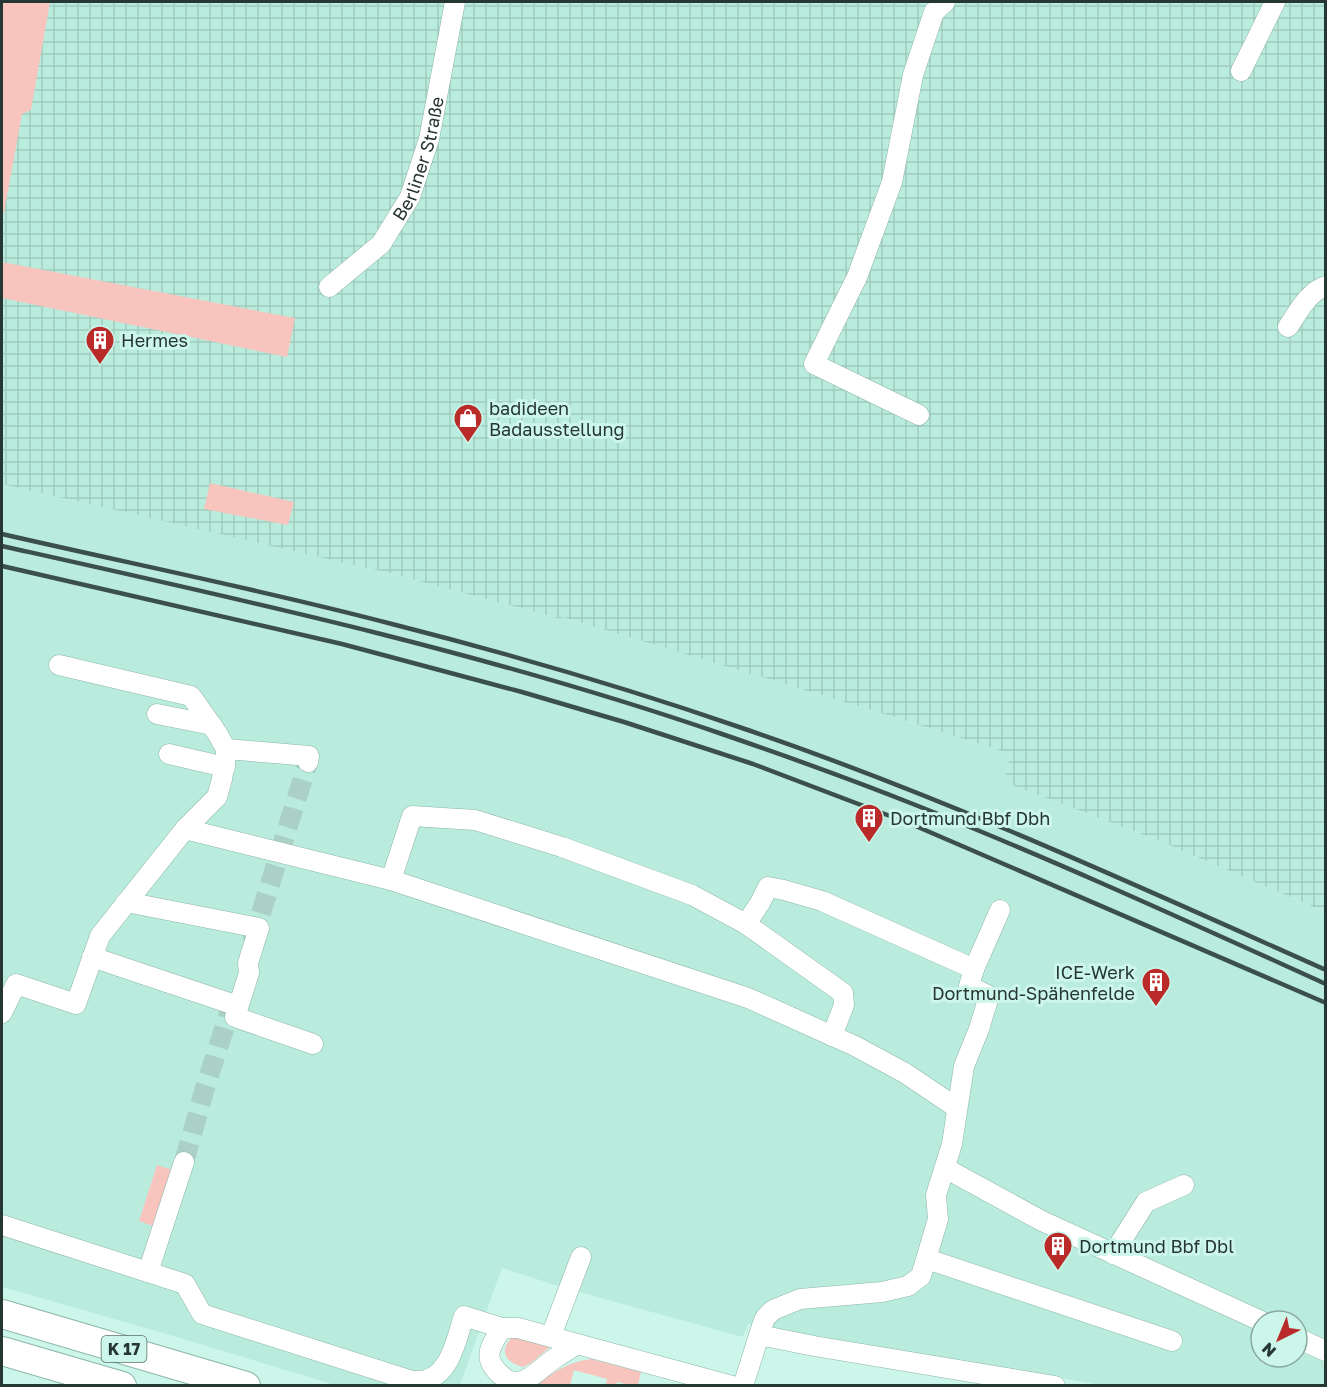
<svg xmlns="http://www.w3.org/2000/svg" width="1327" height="1387" viewBox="0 0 1327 1387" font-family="'Golos Text',sans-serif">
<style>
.built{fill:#baecde;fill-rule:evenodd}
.industrial{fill:url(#industrial-grid)}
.grass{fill:#f8c5be}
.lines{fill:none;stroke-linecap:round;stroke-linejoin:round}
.minor-tunnel{stroke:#abd0c5;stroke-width:20;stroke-dasharray:20 10;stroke-linecap:butt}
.minor-casing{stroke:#8cb5a9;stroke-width:21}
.highway-casing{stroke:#8cb5a9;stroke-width:30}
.minor{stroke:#fff;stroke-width:20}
.highway{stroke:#fff;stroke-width:28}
.rail{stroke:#3c504b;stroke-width:4.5}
.labels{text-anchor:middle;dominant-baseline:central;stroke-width:6;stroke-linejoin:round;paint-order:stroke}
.shield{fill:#ccf6ea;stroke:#587069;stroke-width:1.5}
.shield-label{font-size:16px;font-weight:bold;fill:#263632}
.street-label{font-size:18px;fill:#263632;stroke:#ccf6ea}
.poi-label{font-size:18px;fill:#263632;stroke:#ccf6ea;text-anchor:start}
</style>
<defs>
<pattern id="industrial-grid" width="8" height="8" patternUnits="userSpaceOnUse" patternTransform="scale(1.5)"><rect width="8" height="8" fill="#baecde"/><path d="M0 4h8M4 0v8" fill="none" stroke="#a0cbbf"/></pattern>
</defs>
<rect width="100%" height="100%" fill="#ccf6ea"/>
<path class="built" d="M2,479L385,572L561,619L562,616L868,709L999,750L1010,753L1004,782L1160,841L1325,912V1385H1101L748,1324L743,1337L568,1289L502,1268L460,1385H335L173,1336L2,1287ZM1261,1321H1297V1357H1261Z"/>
<polygon class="industrial" points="2,2 1325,2 1325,912 1160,841 1004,782 1010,754 999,750 868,709 563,617 561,619 385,572 2,484"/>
<g class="grass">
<polygon points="2,2 50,2 31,110 22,114 4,213 2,213"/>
<polygon points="2,262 295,318 287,357 2,298"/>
<polygon points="210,483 294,502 288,525 204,509"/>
<polygon points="157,1165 175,1171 156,1227 139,1221"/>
<path d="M516,1334L550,1347L531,1363L523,1367C520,1366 516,1365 513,1363C499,1355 505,1342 516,1334Z"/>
<path d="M591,1359L641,1372L638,1385H631L617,1382L616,1385H606L607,1379L574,1370L570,1385H536C554,1372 568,1362 591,1359Z"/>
</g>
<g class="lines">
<g class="minor-tunnel">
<polyline points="252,942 308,762"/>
<polyline points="184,1162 205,1088 235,995"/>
</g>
<g class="minor-casing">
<g id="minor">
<polyline points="1241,71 1275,2"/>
<path id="s1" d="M329,287L381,244L410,197L429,139L455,2"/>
<path d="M1288,327C1298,312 1308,292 1326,286"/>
<polyline points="919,415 814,364 857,277 892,182 913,75 934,12 945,2"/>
<polyline points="59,665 191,696 217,733 226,749 226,756 222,779 217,797 185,829"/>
<polyline points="157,714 212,725"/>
<polyline points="226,749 309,756 308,762"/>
<polyline points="169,754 225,767"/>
<polyline points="391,880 412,816 475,820 562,847 692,895 746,924 843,993 844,1005 832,1036"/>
<polyline points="126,902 259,928 248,963 249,973 235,1017 313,1044"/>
<polyline points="92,957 232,1004"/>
<polyline points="974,969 1000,910"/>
<polyline points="2,1013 16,984 76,1004 100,936 185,829 391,880 748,998 855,1046 905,1073 957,1108"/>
<polyline points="945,1168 1042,1221 1261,1321"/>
<path d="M2,1225L185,1284L202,1314L412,1381C416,1381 422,1381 426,1380C451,1373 457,1337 464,1316L502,1328"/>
<polyline points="1113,1254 1146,1202 1184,1185"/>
<polyline points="927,1259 1172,1341"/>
<polyline points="148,1272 184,1162"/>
<polyline points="759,1335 814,1346 1055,1386"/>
<polyline points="551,1336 581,1257"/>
<polyline points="1297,1338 1326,1351"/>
<path d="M577,1344C569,1349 561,1354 554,1359C543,1366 531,1380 519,1382C512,1383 506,1380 502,1376C481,1358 490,1347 502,1328H518L732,1386"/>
<polyline points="743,1386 762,1326 765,1318 773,1310 800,1299 882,1292 908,1286 921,1276 938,1219 936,1195 952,1144 964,1066 979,1029 989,996 969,986 974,969 822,901 784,890 768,887 760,903 746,924"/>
</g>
</g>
<g class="highway-casing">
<g id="highway">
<polyline points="2,1314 246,1386"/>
<polyline points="2,1351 122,1386"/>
</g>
</g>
<use href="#minor" class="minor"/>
<use href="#highway" class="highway"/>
<g class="rail">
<path d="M2,534C132,564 263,590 392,624C510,654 627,688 742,728C942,796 1133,884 1326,970"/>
<path d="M2,546C244,600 487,653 722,734C786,756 850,779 913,804C1052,859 1189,922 1326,984"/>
<polyline points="2,566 342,644 522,692 624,722 753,764 911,824 1326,1003"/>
</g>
</g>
<defs>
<g id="building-pin" transform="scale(1.5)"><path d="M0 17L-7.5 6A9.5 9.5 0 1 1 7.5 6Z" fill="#b92a28" stroke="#ccf6ea"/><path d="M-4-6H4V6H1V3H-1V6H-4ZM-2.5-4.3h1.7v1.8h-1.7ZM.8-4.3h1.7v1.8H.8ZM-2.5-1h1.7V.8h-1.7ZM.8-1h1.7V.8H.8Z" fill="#fff"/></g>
<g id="shop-pin" transform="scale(1.5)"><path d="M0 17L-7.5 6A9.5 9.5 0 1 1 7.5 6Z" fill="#b92a28" stroke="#ccf6ea"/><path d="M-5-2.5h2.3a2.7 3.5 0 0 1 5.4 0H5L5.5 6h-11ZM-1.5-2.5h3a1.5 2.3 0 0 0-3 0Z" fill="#fff"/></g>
</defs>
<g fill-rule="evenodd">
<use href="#building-pin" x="100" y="340"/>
<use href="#shop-pin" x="468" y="418"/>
<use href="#building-pin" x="869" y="818"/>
<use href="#building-pin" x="1156" y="982"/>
<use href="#building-pin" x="1058" y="1246"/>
</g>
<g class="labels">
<rect class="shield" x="101.5" y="1336" width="45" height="26" rx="4.5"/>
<g class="shield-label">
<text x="124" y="1349">K 17</text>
</g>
<g class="street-label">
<text stroke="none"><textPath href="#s1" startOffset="162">Berliner Straße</textPath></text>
</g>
<g class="poi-label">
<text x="121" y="340">Hermes</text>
<text x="489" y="408">badideen<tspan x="489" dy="21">Badausstellung</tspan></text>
<text x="890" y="818">Dortmund Bbf Dbh</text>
<text x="1135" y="972" text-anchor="end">ICE-Werk<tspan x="1135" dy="21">Dortmund-Spähenfelde</tspan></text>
<text x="1079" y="1246">Dortmund Bbf Dbl</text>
</g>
</g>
<rect width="1327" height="1387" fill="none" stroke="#263632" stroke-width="6"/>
<g transform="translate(1279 1339) rotate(223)"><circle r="28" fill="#ccf6ea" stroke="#8aa9a0" stroke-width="1.5"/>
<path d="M0-4.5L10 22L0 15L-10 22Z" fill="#b92a28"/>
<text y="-9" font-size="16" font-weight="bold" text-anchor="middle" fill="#263632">N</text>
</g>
</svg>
